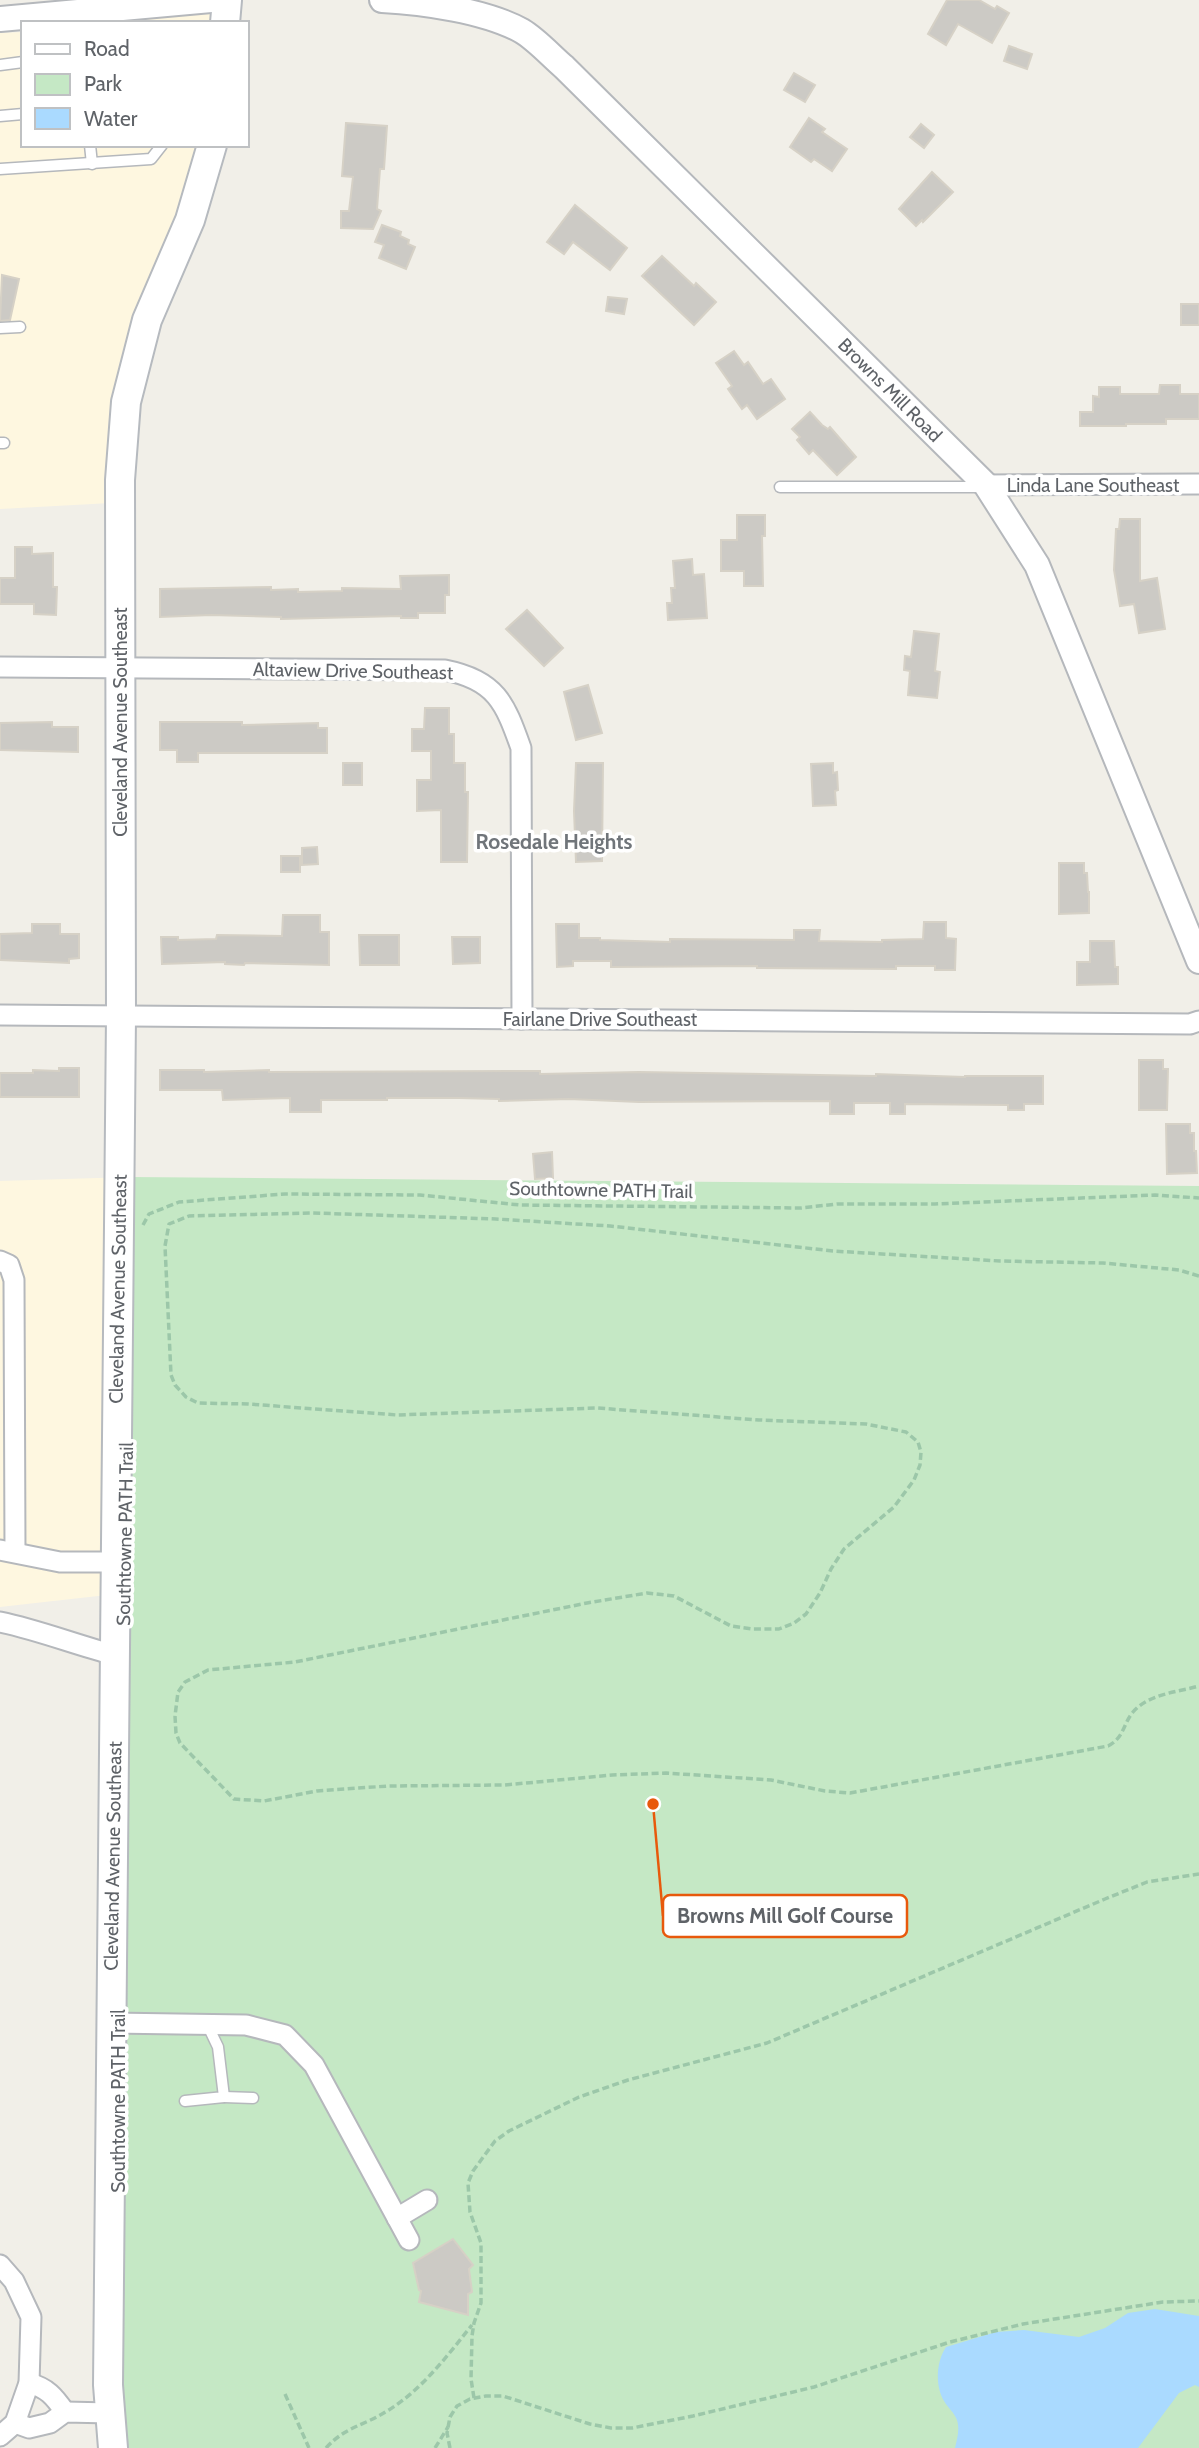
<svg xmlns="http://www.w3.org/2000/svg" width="1199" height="2448" viewBox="0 0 1199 2448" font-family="Cabin,sans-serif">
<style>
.commercial{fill:#fef7e0}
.green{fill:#c5e8c5}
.water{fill:#aadaff}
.building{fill:#cccac5;stroke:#d6d1c6;stroke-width:2}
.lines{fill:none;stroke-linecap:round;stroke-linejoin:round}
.service-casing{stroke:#b5b8bc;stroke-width:13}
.minor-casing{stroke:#b5b8bc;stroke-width:23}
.tertiary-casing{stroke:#b5b8bc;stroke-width:28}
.secondary-casing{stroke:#b6babf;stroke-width:32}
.path{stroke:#9cc7a9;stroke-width:3.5;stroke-dasharray:7 3.5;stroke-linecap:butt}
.service{stroke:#fff;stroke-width:10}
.minor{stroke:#fff;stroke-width:19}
.tertiary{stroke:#fff;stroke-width:24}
.secondary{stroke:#fff;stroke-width:28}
.labels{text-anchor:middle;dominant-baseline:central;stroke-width:7;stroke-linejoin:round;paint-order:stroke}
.street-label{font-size:19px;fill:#5f6368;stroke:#fff}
.neighbourhood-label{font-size:21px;font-weight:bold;fill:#70757a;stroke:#fff}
.leader{fill:none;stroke:#e8590c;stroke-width:2.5}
.callout-dot{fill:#e8590c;stroke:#fff;stroke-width:2.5}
.callout{fill:#fff;stroke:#e8590c;stroke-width:2.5}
.callout-label{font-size:21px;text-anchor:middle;font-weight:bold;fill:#5f6368}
</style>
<rect width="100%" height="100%" fill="#f1efe8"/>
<g class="commercial">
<polygon points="56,0 227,0 227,23 55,23"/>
<polygon points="23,32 23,145 211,145 169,252 111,503 0,509 0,33"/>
<polygon points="130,1177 107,1595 0,1607 0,1181"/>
</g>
<polygon class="green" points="130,1177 1199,1186 1199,2448 103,2448"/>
<path class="water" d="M1155,2309L1199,2316V2387L1195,2385L1179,2393L1138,2448H955C957,2439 960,2430 957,2420C954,2412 948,2408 944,2401C935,2386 936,2362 946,2347L996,2332L1024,2330L1079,2337L1105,2328L1128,2313Z"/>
<g class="building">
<polygon points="947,0 979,0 995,9 997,6 1009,13 992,43 958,24 946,45 928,34"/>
<polygon points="1009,46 1032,54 1027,69 1004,61"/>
<polygon points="794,73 815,85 805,102 784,90"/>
<polygon points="809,118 825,129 822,132 847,149 832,171 814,159 811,162 790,147"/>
<polygon points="346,123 387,126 384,169 380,169 377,209 381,211 373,229 341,228 341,211 349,211 353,177 342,176"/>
<polygon points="921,124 934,135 924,148 910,137"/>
<polygon points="932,172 953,192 923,222 922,220 916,226 899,209"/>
<polygon points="575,205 627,248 610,270 573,242 564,254 547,242"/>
<polygon points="382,225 401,232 400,236 409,240 408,244 415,247 406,269 379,258 384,245 375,242"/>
<polygon points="662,256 694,286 696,283 716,302 694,325 642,276"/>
<polygon points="2,275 19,279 10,320 0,321"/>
<polygon points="608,297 627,299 624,314 606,311"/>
<rect x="1181" y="304" width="18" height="21"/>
<polygon points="734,351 744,365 748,362 763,384 771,379 785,399 757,419 747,405 742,409 728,389 732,386 716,363"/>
<polygon points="1160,385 1180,385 1180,394 1199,394 1199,419 1166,419 1166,424 1126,424 1126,426 1080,426 1080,412 1093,412 1093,396 1099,397 1099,387 1120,387 1120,394 1159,394"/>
<polygon points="810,412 822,425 828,429 830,427 856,457 837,475 813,450 809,454 797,440 800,437 792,429"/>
<polygon points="737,515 765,515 765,536 762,536 763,586 744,586 744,571 721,571 721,540 737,540"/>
<polygon points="1120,519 1140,519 1140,581 1157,578 1165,629 1139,633 1134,604 1120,606 1114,570 1116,529 1119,529"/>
<polygon points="15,547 32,547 32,554 53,553 53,587 57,587 56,615 34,614 34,604 0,604 0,578 15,578"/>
<polygon points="692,559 693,575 704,574 707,618 668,620 667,603 672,603 671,588 675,588 673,561"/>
<polygon points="449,575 449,595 445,595 445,613 418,613 418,618 401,618 401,616 281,619 281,617 211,615 160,617 160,589 271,587 271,590 298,589 298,592 342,591 342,588 401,589 400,576"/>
<polygon points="527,610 563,648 544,666 506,629"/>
<polygon points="914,631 939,634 935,671 940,672 937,698 908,695 910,671 904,670 905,656 911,657"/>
<polygon points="588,685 602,733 576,740 564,692"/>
<polygon points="425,708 449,708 449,734 454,734 454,763 465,763 465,792 468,792 467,862 441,862 441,810 417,811 417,780 431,780 431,751 412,751 412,729 424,729"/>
<polygon points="52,722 52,727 78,727 78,752 0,750 0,723"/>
<polygon points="160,722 242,722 242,725 318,723 318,728 327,728 327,753 198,753 198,762 177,762 177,750 160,750"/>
<rect x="343" y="763" width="19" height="22"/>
<polygon points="576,763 603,763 602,861 576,862 574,811"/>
<polygon points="833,763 833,773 837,772 838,790 835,791 836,805 813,806 811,764"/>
<polygon points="317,847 318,864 302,865 302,848"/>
<rect x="281" y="856" width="19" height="16"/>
<polygon points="1059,863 1084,863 1084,873 1087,873 1088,892 1089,892 1089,913 1059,914"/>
<polygon points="283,915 320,915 320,932 329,932 329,965 245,963 244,965 225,964 225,962 162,964 161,937 178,937 178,940 216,939 217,935 282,936"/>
<polygon points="924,922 946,922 946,938 956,939 955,970 935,970 935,966 896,966 896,969 757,968 757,966 611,967 611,961 573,961 573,966 557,967 556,924 579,924 579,938 600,938 600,940 670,942 670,939 794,940 794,930 820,930 819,941 882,942 882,940 923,939"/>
<polygon points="32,924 60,924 60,934 79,934 79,958 69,959 69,963 0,960 0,934 32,933"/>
<polygon points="359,935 399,935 399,965 360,965"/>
<polygon points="452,937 480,937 480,963 453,964"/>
<polygon points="1090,941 1114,941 1115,967 1118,967 1118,984 1077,985 1077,962 1090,962"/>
<polygon points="1139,1060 1163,1060 1163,1069 1168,1069 1167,1110 1139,1110"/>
<polygon points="59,1068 79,1068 79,1097 0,1097 0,1073 33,1073 33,1070 59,1071"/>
<polygon points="160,1070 204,1070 204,1072 269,1070 269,1072 540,1071 540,1074 639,1072 876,1076 876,1074 965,1077 965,1076 1043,1076 1043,1104 1024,1104 1024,1110 1008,1110 1008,1105 905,1104 905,1114 890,1114 890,1103 854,1103 854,1114 830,1114 830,1101 639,1102 569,1099 499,1101 499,1099 459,1098 387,1098 387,1100 321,1100 321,1112 290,1112 290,1098 223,1100 222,1090 160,1090"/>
<polygon points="1166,1124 1190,1124 1190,1133 1194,1133 1194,1151 1196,1151 1197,1173 1167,1174"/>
<polygon points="552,1152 553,1178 535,1179 533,1154"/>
<polygon points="453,2239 473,2265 469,2269 472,2292 468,2294 468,2315 419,2302 421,2291 419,2290 413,2263"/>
</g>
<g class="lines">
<g class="service-casing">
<g id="service">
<polyline points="0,65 23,62"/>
<polyline points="0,116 23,114"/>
<polyline points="90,145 92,164"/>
<polyline points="0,169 151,159 162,145"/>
<polyline points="0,328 20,327"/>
<polyline points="0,443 4,443"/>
<polyline points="780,487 984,487"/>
<polyline points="224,2097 253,2098"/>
<polyline points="185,2101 224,2097 218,2047 207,2024"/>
</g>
</g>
<g class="minor-casing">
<g id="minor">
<polyline points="986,485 1199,484"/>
<path d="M0,667L445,670C496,680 505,703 521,748L522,1019"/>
<polyline points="0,1015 1190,1024 1199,1021"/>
<polyline points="0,1261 9,1265 14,1280 15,1552"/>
<polyline points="0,1550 60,1562 116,1562"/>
<path d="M0,1622C39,1630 76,1645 115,1655"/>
<polyline points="111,2023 246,2025 285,2035 314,2065 409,2240"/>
<polyline points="397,2218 427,2200"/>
<polyline points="0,2265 14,2281 31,2317 29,2383 15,2423 0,2436"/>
<path d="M29,2383C47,2388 54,2396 65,2412"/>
<polyline points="15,2423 29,2428 50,2423 65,2412 110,2413"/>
</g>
</g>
<g class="tertiary-casing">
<g id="tertiary">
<path d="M382,0C423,2 486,11 522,31C537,40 551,56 564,67L986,485L1037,565L1199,961"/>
<polyline points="0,19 211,0"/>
</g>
</g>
<g class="secondary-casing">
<g id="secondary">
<polyline points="225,23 227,0"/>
<polyline points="113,2448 108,2385 121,1016 120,480 126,402 147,320 190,220 212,145"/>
</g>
</g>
<g class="path">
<polyline points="143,1225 149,1214 179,1202 285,1194 420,1195 520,1205 801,1208 837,1204 935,1204 1155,1195 1199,1198"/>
<path d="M1199,1276L1179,1270L1103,1263L1000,1261L833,1251L610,1226L496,1219L313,1213L189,1216L169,1224L165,1246L171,1375L175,1385L186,1397L198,1403L248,1404L397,1415L597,1408L759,1420L866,1424L906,1432L918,1442L921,1452L920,1465L914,1480L894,1507L844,1549L831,1569L820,1593L806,1614L794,1623L779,1629H753L731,1626L674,1596L647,1593L587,1603L295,1662L208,1670L185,1682L178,1692L175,1716L176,1733L180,1743L234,1799L264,1801L317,1791L388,1786L505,1785L612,1775L666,1773L771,1780L825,1791L850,1793L1108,1746C1124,1738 1123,1724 1133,1712C1148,1694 1178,1692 1199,1686"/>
<polyline points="285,2394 309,2448"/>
<polyline points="474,2398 471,2379 472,2336 474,2323 481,2303 481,2243 470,2212 468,2183 473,2171 495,2141 509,2131 579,2097 628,2080 767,2043 1105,1899 1147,1882 1199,1874"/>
<path d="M326,2448C346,2426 364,2426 387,2411C422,2390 447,2356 472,2325"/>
<polyline points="435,2448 448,2427"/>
<polyline points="450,2448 447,2433 450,2417 457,2406 470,2399 486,2396 503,2396 590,2424 611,2428 632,2428 693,2416 814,2387 950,2342 1023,2324 1163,2302 1199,2301"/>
</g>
<use href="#service" class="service"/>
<use href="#minor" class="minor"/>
<use href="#tertiary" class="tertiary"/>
<use href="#secondary" class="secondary"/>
</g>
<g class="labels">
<g class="street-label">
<text transform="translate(890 390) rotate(45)">Browns Mill Road</text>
<text x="1093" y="485">Linda Lane Southeast</text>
<text transform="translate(353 671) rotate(1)">Altaview Drive Southeast</text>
<text transform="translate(120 722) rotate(-90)">Cleveland Avenue Southeast</text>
<text x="600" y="1019">Fairlane Drive Southeast</text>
<text transform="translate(601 1190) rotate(1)">Southtowne PATH Trail</text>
<text transform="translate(118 1289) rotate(-89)">Cleveland Avenue Southeast</text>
<text transform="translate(125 1534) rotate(-89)">Southtowne PATH Trail</text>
<text transform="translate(113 1856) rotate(-89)">Cleveland Avenue Southeast</text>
<text transform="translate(118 2101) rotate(-90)">Southtowne PATH Trail</text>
</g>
<g class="neighbourhood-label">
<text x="554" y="841">Rosedale Heights</text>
</g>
</g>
<path class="leader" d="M653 1804L663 1916"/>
<circle class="callout-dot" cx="653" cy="1804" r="7"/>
<rect class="callout" x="663" y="1895" width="244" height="42" rx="7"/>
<g class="callout-label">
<text x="785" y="1923">Browns Mill Golf Course</text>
</g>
<rect x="21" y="21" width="228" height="126" fill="#ffffff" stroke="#bfc1c3" stroke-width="2"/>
<rect x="35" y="44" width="35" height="10" fill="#ffffff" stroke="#bfc1c3" stroke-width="2"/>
<text x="84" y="56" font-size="21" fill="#5f6368">Road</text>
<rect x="35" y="74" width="35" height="21" fill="#c5e8c5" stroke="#bfc1c3" stroke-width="2"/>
<text x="84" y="91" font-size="21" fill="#5f6368">Park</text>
<rect x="35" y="108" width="35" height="21" fill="#aadaff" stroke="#bfc1c3" stroke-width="2"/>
<text x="84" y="126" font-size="21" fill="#5f6368">Water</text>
</svg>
